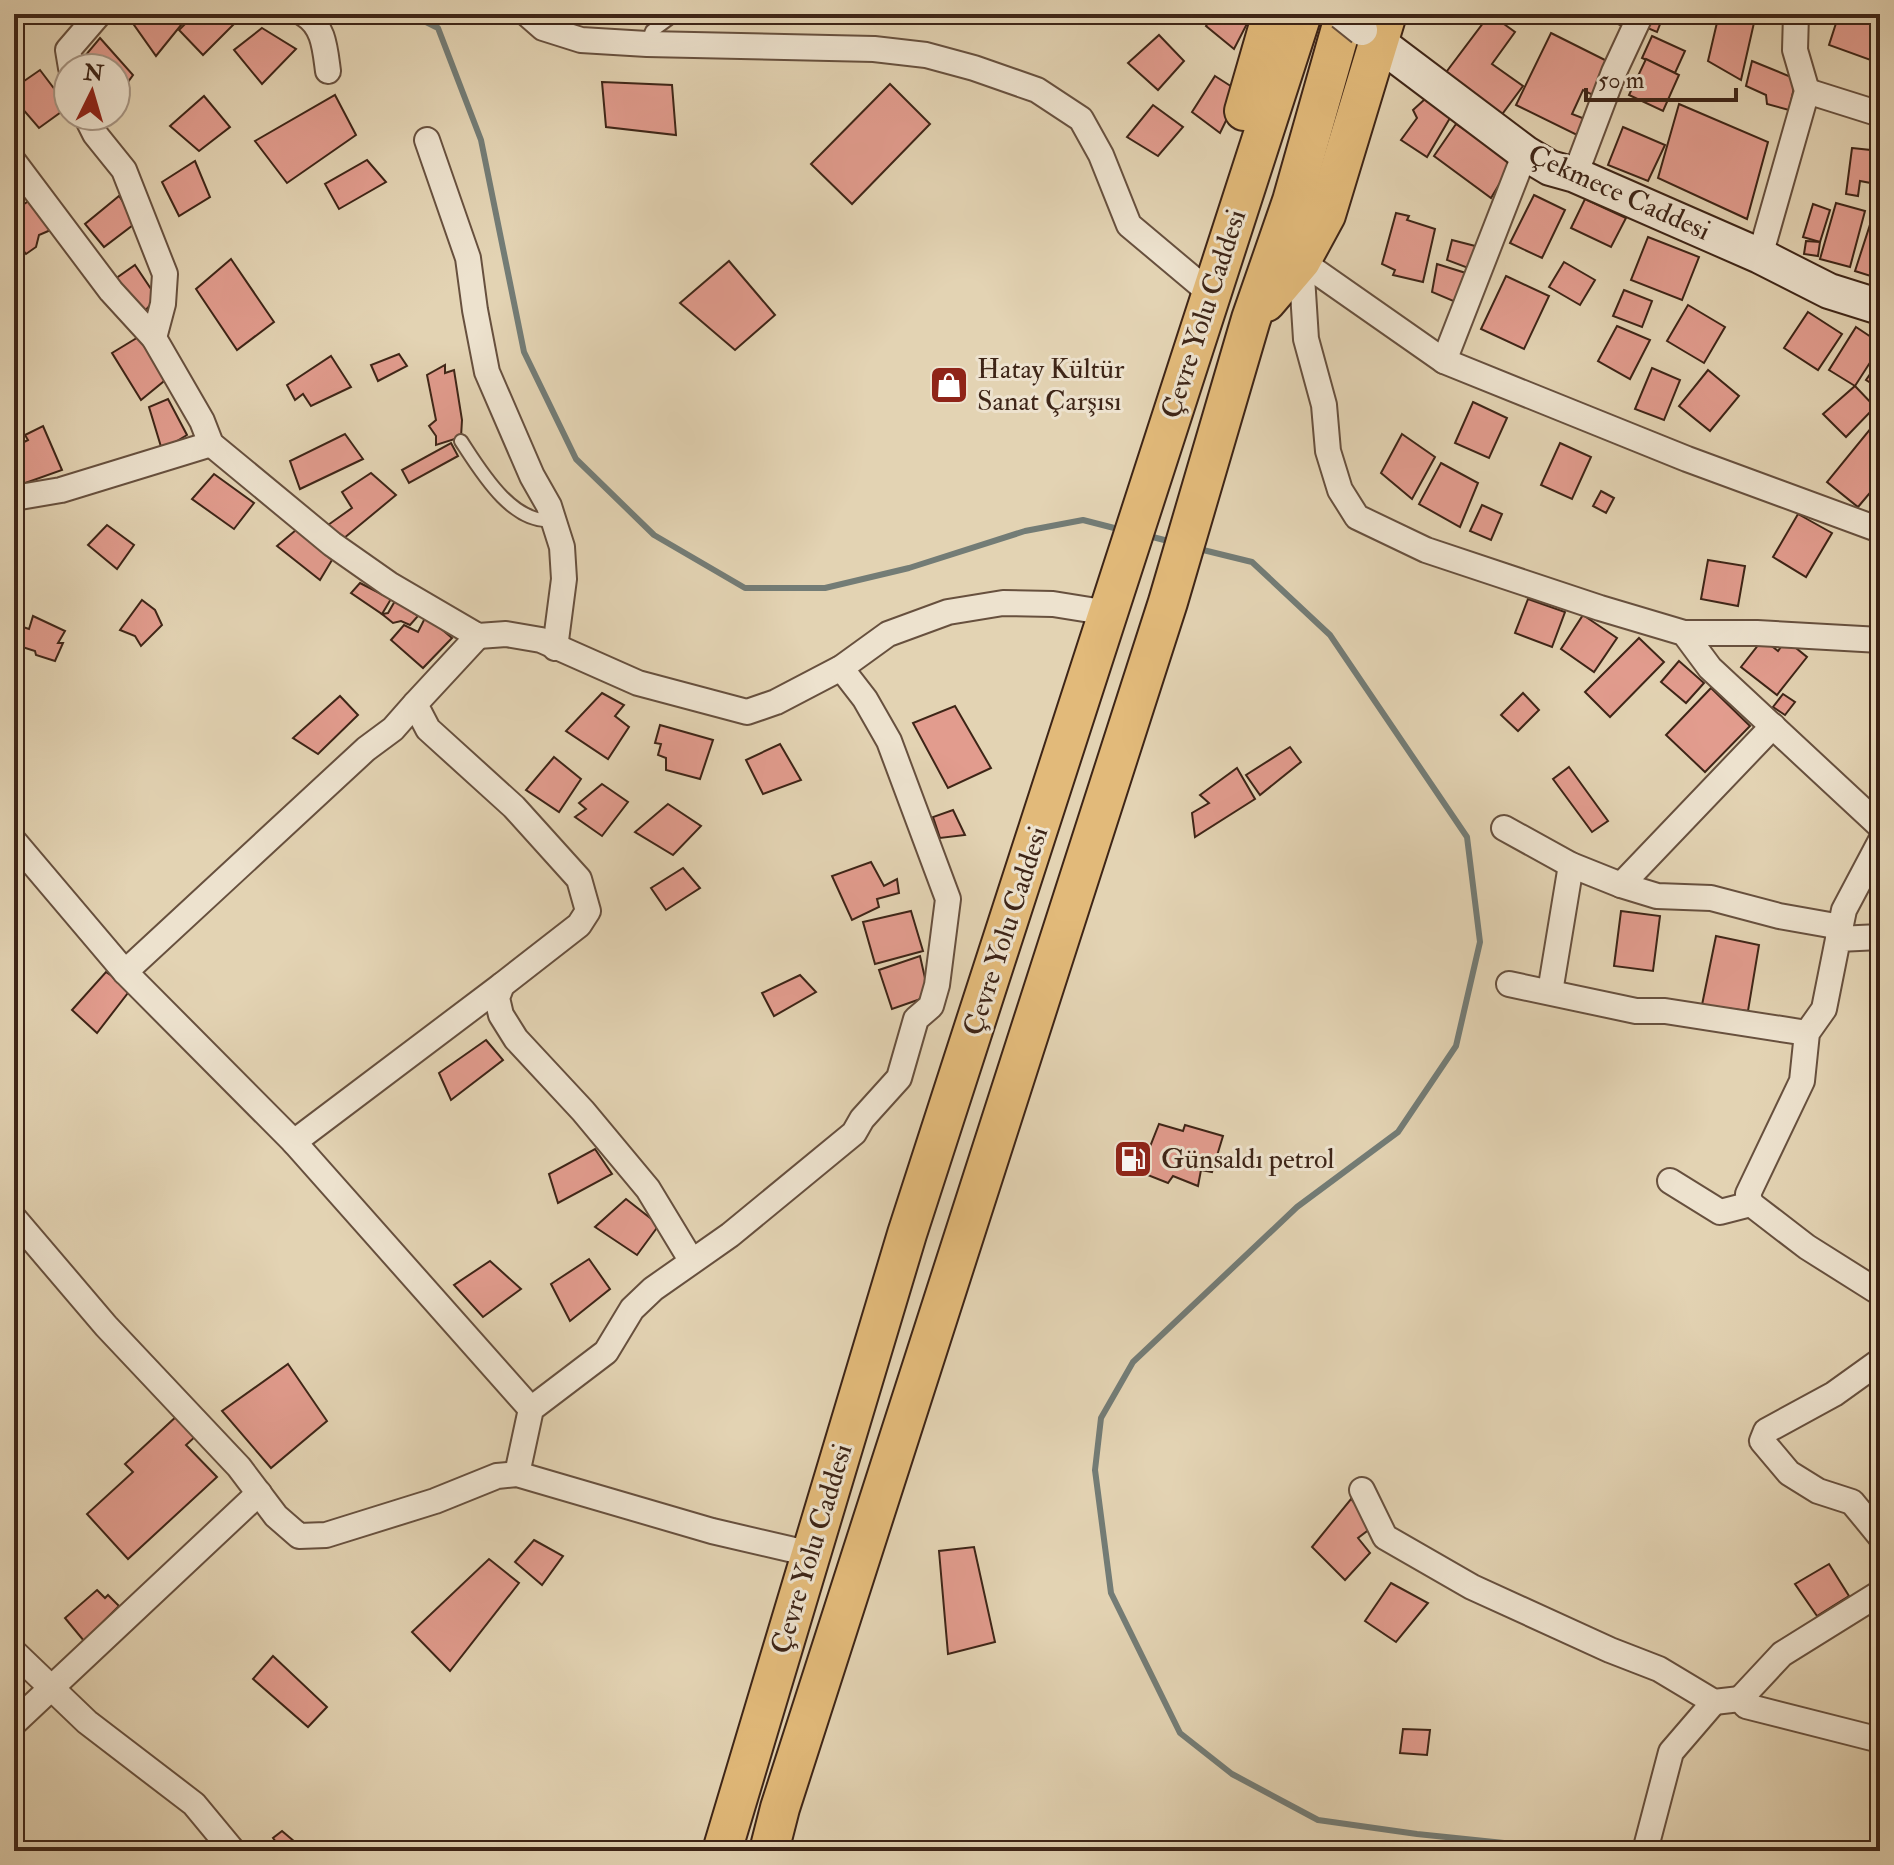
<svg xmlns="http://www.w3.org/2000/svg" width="1894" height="1865" viewBox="0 0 1894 1865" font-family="'IM FELL Double Pica',serif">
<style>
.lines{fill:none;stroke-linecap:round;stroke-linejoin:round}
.stream{stroke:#737c76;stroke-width:6}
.building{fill:#e29c8e;stroke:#3e2517;stroke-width:2}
.service-casing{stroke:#67503e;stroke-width:16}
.minor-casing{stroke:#67503e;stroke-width:28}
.secondary-casing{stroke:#3e2517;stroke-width:38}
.trunk-casing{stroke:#3e2517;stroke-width:42}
.service{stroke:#ede2ce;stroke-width:12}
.minor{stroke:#ede2ce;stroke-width:24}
.secondary{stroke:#ede2ce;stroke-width:34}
.trunk{stroke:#e2ba7a;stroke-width:38}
.tertiary-bridge-casing{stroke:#67503e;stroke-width:34;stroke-linecap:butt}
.tertiary-bridge{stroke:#ede2ce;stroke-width:30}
.labels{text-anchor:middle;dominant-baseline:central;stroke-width:6;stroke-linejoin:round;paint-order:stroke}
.street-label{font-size:28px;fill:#3e2517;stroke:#ede2ce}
.poi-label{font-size:28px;fill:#3e2517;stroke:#ede2ce;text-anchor:start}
</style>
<rect width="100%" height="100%" fill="#e3d3b3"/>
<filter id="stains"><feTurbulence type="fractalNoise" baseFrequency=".0025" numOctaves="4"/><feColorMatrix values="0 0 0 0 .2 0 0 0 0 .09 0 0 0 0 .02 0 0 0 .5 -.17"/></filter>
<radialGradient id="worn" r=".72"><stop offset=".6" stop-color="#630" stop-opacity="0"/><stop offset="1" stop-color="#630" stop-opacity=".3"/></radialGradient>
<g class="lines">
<g class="stream">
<polyline points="410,14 438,28 481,140 524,352 576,459 654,535 745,588 825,588 909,568 1025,531 1083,520 1122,530"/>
<polyline points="1145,535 1172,542"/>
<polyline points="1195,548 1252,562 1330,635 1467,837 1480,942 1456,1046 1398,1132 1297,1207 1133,1362 1101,1418 1095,1470 1111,1593 1180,1733 1232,1774 1318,1820 1417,1834 1581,1851"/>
</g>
</g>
<g class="building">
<polygon points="140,14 190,14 156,56 132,22"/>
<polygon points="195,14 238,14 241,17 203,55 179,30"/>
<polygon points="1214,14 1252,14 1234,49 1206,26"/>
<polygon points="1490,14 1515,32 1492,64 1523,86 1500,117 1444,75"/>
<polygon points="1618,14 1664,14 1657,32 1643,26 1641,33 1615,23"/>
<polygon points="1719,14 1756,14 1741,80 1708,61"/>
<polygon points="1839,14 1880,15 1880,39 1876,62 1829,45"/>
<polygon points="262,28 296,49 262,84 234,50"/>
<polygon points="1551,33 1615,65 1599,98 1583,90 1572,114 1585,119 1577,135 1516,105"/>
<polygon points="1159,35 1184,61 1158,90 1128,63"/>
<polygon points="1652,36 1685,51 1675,73 1642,58"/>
<polygon points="100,38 133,75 118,96 116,68 85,68 79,63"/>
<polygon points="1646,59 1679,75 1663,111 1629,95"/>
<polygon points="1752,61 1796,79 1789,110 1767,104 1766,95 1746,86"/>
<polygon points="40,70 68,107 39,128 14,99 14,88"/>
<polygon points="1215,76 1240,92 1220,133 1192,112"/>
<polygon points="602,82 672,85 676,135 606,127"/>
<polygon points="890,84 930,124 852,204 811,164"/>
<polygon points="335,95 356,135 287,183 255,141"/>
<polygon points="204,96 230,127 199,151 170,126"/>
<polygon points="1425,99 1450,118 1427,157 1401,140 1417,118 1413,110"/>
<polygon points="1679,104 1768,142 1747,219 1658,178"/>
<polygon points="1153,105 1183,127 1158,156 1127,137"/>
<polygon points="1456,124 1513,161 1491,198 1434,156"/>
<polygon points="1623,127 1665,145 1648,181 1608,165"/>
<polygon points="1852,148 1880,151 1876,184 1860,181 1858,196 1846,194"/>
<polygon points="367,160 386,182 339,209 325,184"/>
<polygon points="195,161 210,197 179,216 162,182"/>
<polygon points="1534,195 1565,210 1542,258 1510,243"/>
<polygon points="119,196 137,222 104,247 85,224"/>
<polygon points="1585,199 1626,218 1611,247 1571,228"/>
<polygon points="30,200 53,229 39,235 36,247 26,254 14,238 14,211"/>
<polygon points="1878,200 1880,201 1880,279 1855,271"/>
<polygon points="1836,203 1865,211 1850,267 1820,259"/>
<polygon points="1813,204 1830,210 1820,242 1803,237"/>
<polygon points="1396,213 1409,216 1407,220 1435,229 1423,282 1393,275 1395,270 1382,264"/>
<polygon points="1648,237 1699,257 1682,300 1631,280"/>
<polygon points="1452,240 1483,248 1476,271 1447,260"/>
<polygon points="1806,241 1820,242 1818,256 1804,254"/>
<polygon points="231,259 274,322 237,350 196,289"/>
<polygon points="729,261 775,315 735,350 680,303"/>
<polygon points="1564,262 1595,280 1580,305 1549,287"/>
<polygon points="1437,264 1469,274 1458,303 1432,292"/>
<polygon points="135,265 157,298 141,315 115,279"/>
<polygon points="1506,276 1549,296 1524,349 1481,329"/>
<polygon points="1624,290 1652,301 1642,327 1613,316"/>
<polygon points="1688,305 1725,327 1704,363 1667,341"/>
<polygon points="1808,312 1842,334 1818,370 1784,348"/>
<polygon points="1617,326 1650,340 1630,379 1598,361"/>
<polygon points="1856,327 1880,343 1880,347 1855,386 1829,370"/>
<polygon points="140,336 169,377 141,400 112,353"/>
<polygon points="399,354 407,366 378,381 371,365"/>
<polygon points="331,356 351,387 311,406 303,394 295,400 287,385"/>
<polygon points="1880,360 1880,389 1866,380"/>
<polygon points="445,365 445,373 454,370 462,420 461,437 436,445 436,436 429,426 436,420 427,375"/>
<polygon points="1652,368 1680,380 1664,420 1635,409"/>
<polygon points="1708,370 1739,396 1710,431 1679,406"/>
<polygon points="1855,386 1875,407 1846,437 1823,414"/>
<polygon points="168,399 187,435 162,450 149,407"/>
<polygon points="1473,402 1507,418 1489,458 1455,443"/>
<polygon points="1880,417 1880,481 1858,507 1827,482"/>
<polygon points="43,426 62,470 14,487 14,447 28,440 25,435"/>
<polygon points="345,434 363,459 300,489 290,461"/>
<polygon points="1402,434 1435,457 1412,499 1381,473"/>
<polygon points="451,443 458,456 409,483 402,470"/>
<polygon points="1560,443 1591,457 1572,499 1541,485"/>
<polygon points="1441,463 1478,483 1460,527 1419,504"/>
<polygon points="371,473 396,495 343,539 328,525 352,508 342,492"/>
<polygon points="214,474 254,503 234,529 192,499"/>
<polygon points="1601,491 1614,498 1606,513 1593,506"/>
<polygon points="1482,505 1502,514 1491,540 1470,531"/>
<polygon points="1798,514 1832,533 1806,577 1773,557"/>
<polygon points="107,525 134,545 117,569 88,545"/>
<polygon points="296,530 332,560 320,580 277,546"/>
<polygon points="1708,560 1745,566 1738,606 1701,599"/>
<polygon points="360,583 391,599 382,614 351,593"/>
<polygon points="1528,599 1565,612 1552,647 1515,633"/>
<polygon points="142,600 155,610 162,625 141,646 135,636 120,630"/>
<polygon points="395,601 418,616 410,625 401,621 393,623 382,614 388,613"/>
<polygon points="1583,615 1617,638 1594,672 1561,649"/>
<polygon points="33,616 65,631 58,643 63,643 55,661 36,655 35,651 16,645 23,627 29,629"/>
<polygon points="426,616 452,638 423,668 391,640 404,625 418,632"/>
<polygon points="1639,638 1664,662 1610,717 1585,692"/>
<polygon points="1763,639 1778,651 1786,640 1807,657 1777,695 1741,667"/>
<polygon points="1679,661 1704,683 1686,703 1661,682"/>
<polygon points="1711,688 1750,726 1705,772 1666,735"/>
<polygon points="602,693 624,705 615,716 629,727 608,759 566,731"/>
<polygon points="1523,693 1539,710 1518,731 1501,715"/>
<polygon points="1783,694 1795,702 1785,715 1773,707"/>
<polygon points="340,696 358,715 318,754 293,738"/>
<polygon points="955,706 991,768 948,788 913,723"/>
<polygon points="660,725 713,740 700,779 666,770 666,758 658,755 661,744 655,743"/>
<polygon points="780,744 801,780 763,794 746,760"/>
<polygon points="1290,747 1301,762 1260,795 1246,775"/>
<polygon points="554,757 581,779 559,812 526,790"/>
<polygon points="1569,767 1608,821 1592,832 1553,779"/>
<polygon points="1237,768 1255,799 1195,837 1192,813 1209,803 1200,795"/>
<polygon points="602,784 628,802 602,836 575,817 586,809 579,803"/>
<polygon points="668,804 701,826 673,855 635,832"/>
<polygon points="953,810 965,835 940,838 933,817"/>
<polygon points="871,862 884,886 897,879 899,893 877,899 879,907 852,920 832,876"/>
<polygon points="683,868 700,888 666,910 651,888"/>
<polygon points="911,911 923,951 875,964 863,922"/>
<polygon points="1621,911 1660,916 1653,971 1614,966"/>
<polygon points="1716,936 1759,945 1748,1011 1702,1005"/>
<polygon points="920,956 929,996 892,1009 879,970"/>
<polygon points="106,972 131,989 97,1033 72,1010"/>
<polygon points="800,975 816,992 774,1016 762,993"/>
<polygon points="486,1040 503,1060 451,1100 439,1073"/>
<polygon points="1159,1124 1183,1131 1185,1125 1223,1136 1212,1172 1201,1170 1198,1186 1173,1176 1168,1183 1140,1172"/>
<polygon points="595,1149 612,1174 558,1203 549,1174"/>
<polygon points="626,1199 659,1225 637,1255 595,1227"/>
<polygon points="589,1259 610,1289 570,1321 551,1284"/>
<polygon points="490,1261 521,1289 483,1317 454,1285"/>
<polygon points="288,1364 327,1421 271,1468 222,1411"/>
<polygon points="179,1414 198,1434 186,1445 217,1477 128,1559 87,1514 133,1472 125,1464"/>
<polygon points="1351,1499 1375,1525 1358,1538 1370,1553 1345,1580 1312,1547"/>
<polygon points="534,1540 563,1556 542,1585 515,1562"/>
<polygon points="974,1547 995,1642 948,1654 939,1551"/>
<polygon points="489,1559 519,1583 450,1671 412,1632"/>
<polygon points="1829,1564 1849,1596 1817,1616 1795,1584"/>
<polygon points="1391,1583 1428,1603 1396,1642 1365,1621"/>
<polygon points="97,1590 105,1598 108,1595 119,1606 84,1641 65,1618"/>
<polygon points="273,1656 327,1707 308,1727 253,1679"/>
<polygon points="1403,1729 1430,1730 1427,1755 1400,1753"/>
<polygon points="282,1831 302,1848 300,1851 283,1851 273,1838"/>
</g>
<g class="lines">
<g class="service-casing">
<g id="service">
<polyline points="647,44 652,31 675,14"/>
<path d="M461,441C480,470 512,525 553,520"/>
</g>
</g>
<g class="minor-casing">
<g id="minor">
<path d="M304,14C324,26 325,49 328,71"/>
<polyline points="527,14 543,28 581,40 647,44 874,49 926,55 974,68 1037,90 1081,119 1101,155 1129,225 1210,293"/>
<polyline points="71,68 68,50 99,14"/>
<polyline points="1807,91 1880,114"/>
<polyline points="86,116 95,134 124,170 165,274 163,304 154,338"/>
<polyline points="427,140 468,258 475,310 487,372 532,476 549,506 562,547 564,579 555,648"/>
<polyline points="1525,153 1444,361 1687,459 1880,530"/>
<polyline points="14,162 111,291 154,338 202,421 211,444 332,544 389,584 478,636 506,634 541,640 638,683 747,712 776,702 841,668 888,634 948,612 1003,603 1053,604 1109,613"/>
<polyline points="1575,175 1614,72 1641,14"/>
<polyline points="1760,256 1807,91 1795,50 1796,14"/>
<polyline points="1301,261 1306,339 1324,405 1328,451 1340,490 1357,517 1426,550 1600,608 1684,633 1710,668 1880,826"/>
<polyline points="1301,261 1444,361"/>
<polyline points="14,498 61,490 211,444"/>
<polyline points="1684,633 1757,633 1880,640"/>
<polyline points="478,636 415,704 428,729 514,807 579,879 588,911 579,925 502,985 497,998 501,1015 516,1039 583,1111 648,1189 691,1260"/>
<polyline points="1504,828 1571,865 1621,885 1657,896 1711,898 1779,916 1841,927"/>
<polyline points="14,841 125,972 294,1142 531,1409"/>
<polyline points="1621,885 1773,726"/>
<polyline points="1880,937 1838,939 1824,1009 1807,1033 1802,1081 1748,1194 1751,1204 1807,1247 1880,1293"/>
<polyline points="1838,939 1844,910 1880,842"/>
<polyline points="125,972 366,749 393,729 415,704"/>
<polyline points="1509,984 1636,1011 1665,1011 1807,1033"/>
<polyline points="1550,992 1571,865"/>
<polyline points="294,1142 502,985"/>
<polyline points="1670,1181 1720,1212 1751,1204"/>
<polyline points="14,1218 106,1326 239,1467 276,1516 299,1536 326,1535 435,1501 497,1476 517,1474 712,1531 811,1554"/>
<polyline points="1880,1361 1834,1394 1766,1431 1762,1441 1789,1473 1818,1491 1852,1502 1880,1536"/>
<polyline points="517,1474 531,1409 606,1352 632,1309 653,1289 730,1235 854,1133 862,1119 899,1078 916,1019 931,1006 937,985 948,899 889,741 865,699 841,668"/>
<polyline points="1362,1490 1385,1537 1472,1587 1610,1650 1659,1669 1714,1702 1740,1699"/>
<polyline points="1880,1593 1782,1654 1740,1699 1746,1706 1880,1740"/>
<polyline points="14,1652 87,1722 194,1804 233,1851"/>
<polyline points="14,1723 259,1493"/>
<polyline points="1645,1851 1671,1752 1714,1702"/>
</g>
</g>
<g class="secondary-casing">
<polyline id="secondary" points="1379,43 1525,153 1550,168 1575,175 1760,256 1829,291 1880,307"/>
</g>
<g class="trunk-casing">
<g id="trunk">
<polyline points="1244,111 1272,14"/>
<polyline points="1266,302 1301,261 1326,215 1387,14"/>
<polyline points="722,1851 907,1234 1302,14"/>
<polyline points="769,1851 780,1808 1168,602 1251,319 1292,201 1345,14"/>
</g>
</g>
<use href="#service" class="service"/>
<use href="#minor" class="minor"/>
<use href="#secondary" class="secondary"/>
<use href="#trunk" class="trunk"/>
<g class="tertiary-bridge-casing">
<polyline id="tertiary-bridge" points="1342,14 1362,30"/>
</g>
<use href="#tertiary-bridge" class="tertiary-bridge"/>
</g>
<defs>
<g id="shop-square" transform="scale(2)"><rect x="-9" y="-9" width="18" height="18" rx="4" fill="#8f2418" stroke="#ede2ce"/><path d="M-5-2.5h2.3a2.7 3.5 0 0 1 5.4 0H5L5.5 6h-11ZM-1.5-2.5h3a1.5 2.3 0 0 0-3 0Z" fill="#fff"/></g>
<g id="fuel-square" transform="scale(2)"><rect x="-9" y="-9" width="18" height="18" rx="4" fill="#8f2418" stroke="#ede2ce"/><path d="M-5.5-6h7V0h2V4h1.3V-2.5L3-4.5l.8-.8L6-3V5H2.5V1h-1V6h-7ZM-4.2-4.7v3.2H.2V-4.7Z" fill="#fff"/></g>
</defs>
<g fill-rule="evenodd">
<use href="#shop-square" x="949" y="385"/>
<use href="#fuel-square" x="1133" y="1159"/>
</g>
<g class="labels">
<g class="street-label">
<text transform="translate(1619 193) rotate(24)">Çekmece Caddesi</text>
<text transform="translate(1204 314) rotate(-72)">Çevre Yolu Caddesi</text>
<text transform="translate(1006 931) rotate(-72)">Çevre Yolu Caddesi</text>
<text transform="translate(812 1549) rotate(-73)">Çevre Yolu Caddesi</text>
</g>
<g class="poi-label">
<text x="977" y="369">Hatay Kültür<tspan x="977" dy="32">Sanat Çarşısı</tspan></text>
<text x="1161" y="1159">Günsaldı petrol</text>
</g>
</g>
<rect width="1894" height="1865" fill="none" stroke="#e3d3b3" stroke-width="48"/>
<rect x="16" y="16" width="1862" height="1833" fill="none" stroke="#3e2517" stroke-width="4"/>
<rect x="24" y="24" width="1846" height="1817" fill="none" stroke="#3e2517" stroke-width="2"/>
<g transform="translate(92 92) rotate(5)"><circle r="38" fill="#ede2ce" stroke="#a79685" stroke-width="2"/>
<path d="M0-6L14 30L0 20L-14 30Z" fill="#8f2418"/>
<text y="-12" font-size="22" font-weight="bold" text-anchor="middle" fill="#3e2517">N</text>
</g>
<path d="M1586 88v12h150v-12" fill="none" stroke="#3e2517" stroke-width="4"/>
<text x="1598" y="88" font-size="24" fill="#3e2517" stroke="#ede2ce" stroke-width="6" paint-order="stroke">50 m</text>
<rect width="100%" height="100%" filter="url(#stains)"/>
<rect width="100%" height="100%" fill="url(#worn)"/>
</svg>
